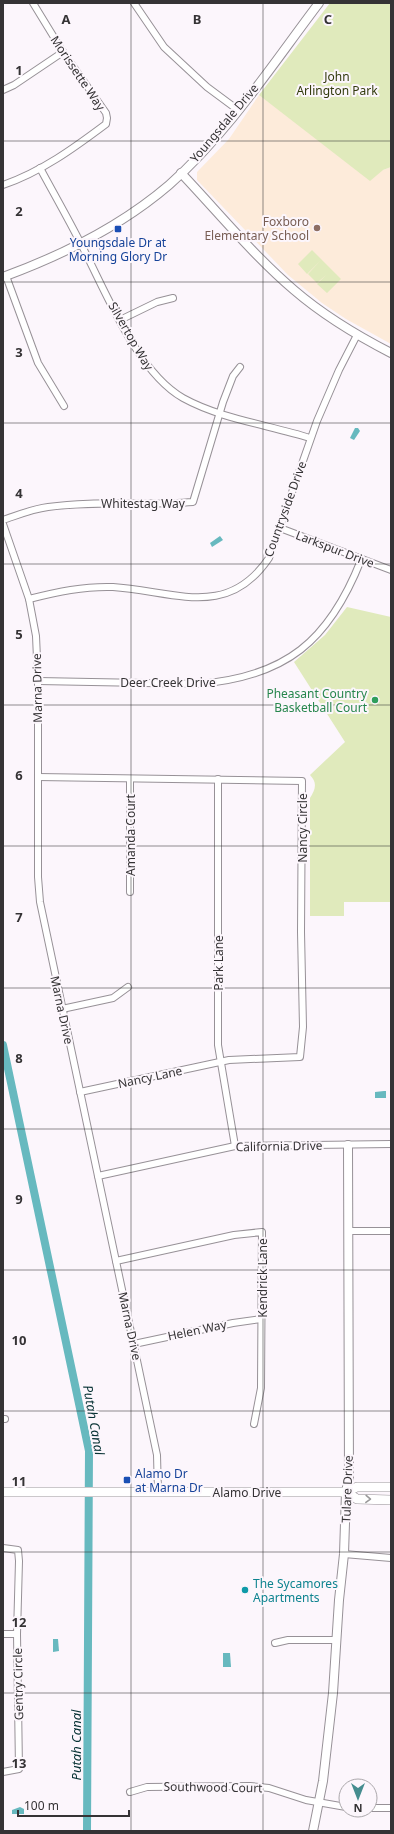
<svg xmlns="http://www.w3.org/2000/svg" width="394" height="1834" viewBox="0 0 394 1834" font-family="'Noto Sans',sans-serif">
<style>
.education{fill:#fdebda}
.green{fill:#e0eabc}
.water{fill:#67b9bf}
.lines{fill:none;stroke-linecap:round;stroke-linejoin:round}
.canal{stroke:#67b9bf;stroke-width:8}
.minor-casing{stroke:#979197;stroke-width:8}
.tertiary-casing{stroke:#979197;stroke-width:10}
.secondary-casing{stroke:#979197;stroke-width:10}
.minor{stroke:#fff;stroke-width:6}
.tertiary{stroke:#fff;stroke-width:8}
.secondary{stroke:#fff;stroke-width:9}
.oneway{stroke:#9a999a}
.grid{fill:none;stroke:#353335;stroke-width:1;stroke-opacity:0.55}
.education-dot{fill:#8d6e63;stroke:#fcf6fc;stroke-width:1.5}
.transit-dot{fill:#1a4fb4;stroke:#fcf6fc;stroke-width:1.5}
.leisure-dot{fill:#2e9e5b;stroke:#fcf6fc;stroke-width:1.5}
.culture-dot{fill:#0f9aa8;stroke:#fcf6fc;stroke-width:1.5}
.labels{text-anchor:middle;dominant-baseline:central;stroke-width:4;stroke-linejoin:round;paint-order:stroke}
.street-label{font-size:12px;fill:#353335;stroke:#fcf6fc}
.park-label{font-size:12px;fill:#323a0c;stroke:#fcf6fc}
.education-label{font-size:12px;fill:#785e54;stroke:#fcf6fc;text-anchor:end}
.transit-label{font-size:12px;fill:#164399;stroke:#fcf6fc}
.leisure-label{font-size:12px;fill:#27864d;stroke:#fcf6fc;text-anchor:end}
.culture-label{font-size:12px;fill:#0d838f;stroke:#fcf6fc;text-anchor:start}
.water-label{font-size:13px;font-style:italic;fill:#073234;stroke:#fcf6fc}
.grid-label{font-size:13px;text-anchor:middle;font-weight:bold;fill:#353335;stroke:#fcf6fc;stroke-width:4;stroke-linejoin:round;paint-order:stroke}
</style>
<rect width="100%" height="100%" fill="#fcf6fc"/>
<polygon class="education" points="259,95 281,111 383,170 391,167 391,344 346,319 322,303 288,275 197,180 197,172 229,139"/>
<g class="green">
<polygon points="330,3 391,3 391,167 383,170 370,181 259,95"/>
<polygon points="312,250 341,279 327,293 317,284 326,275 317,283 308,274 321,260 307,274 298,264"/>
<path d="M347,607L391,617V902H344V916H310V798C315,790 318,783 310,775L345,742L294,662L325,635Z"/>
</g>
<g class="water">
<polygon points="355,428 358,428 360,431 354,440 350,438"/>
<polygon points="220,536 223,540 212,547 210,543"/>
<polygon points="384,1091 386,1091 386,1098 375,1098 375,1092"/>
<polygon points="53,1639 58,1639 59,1651 53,1652"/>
<polygon points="223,1653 230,1653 231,1667 223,1667"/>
<polygon points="20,1807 24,1809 24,1814 12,1814 12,1810"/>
</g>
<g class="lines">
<polyline class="canal" points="3,1045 89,1451 87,1831"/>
<g class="minor-casing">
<g id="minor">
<polyline points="134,3 164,47 207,87 238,110"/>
<polyline points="3,90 14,85 63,52"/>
<path d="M40,168C54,194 69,220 82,246C106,292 137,372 183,398C221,419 269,425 310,438"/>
<path d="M3,185C41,172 74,148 106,124L107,118L106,113L63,52L33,3"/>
<polyline points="6,276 38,363 64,406"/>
<polyline points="120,320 157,302 173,298"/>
<path d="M3,520C18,515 32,509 48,507C96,500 144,506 193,502L223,402L233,376L240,367"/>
<polyline points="3,524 29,599 36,636 38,681 38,877 40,902 157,1455 158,1493"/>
<polyline points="280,528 391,570"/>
<path d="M29,599C57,592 84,586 113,587C174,591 227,620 269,558L317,421L339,370L357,335"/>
<path d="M38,681L198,684C286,677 329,641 361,560"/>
<polyline points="38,777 302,781 301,932 303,1027 300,1057 229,1060 80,1092"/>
<polyline points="130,779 130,892"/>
<polyline points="218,779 218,1045 235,1146"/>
<polyline points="62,1009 113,998 128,987"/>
<polyline points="98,1176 235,1146 391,1144"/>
<polyline points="349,1231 391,1231"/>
<polyline points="116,1261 234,1235 262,1232 261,1388 254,1424"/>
<polyline points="134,1344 233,1323 261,1319"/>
<polyline points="3,1419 5,1419"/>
<polyline points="3,1548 18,1550 19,1561 17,1634 19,1769 3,1772"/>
<polyline points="344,1554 391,1558"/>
<polyline points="3,1634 17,1634"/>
<polyline points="275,1643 288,1640 336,1640"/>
<polyline points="130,1792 147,1787 250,1786 269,1788 306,1800 346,1807"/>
<polyline points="370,1808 391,1808"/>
</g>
</g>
<g class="tertiary-casing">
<g id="tertiary">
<path d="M181,173C218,212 253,255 294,290C323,315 356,335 391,353"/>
<path d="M3,277C63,255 120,227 169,185C228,133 272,65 319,3"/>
<polyline points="313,1831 323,1781 333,1693 339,1600 344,1554 346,1492 349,1477 348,1145"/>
</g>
</g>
<g class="secondary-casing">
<g id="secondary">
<polyline points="3,1492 346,1492 357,1487 391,1487"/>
<polyline points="346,1492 357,1499 391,1500"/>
</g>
</g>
<use href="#minor" class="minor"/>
<use href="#tertiary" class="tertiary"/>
<use href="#secondary" class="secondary"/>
</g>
<defs><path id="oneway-chevron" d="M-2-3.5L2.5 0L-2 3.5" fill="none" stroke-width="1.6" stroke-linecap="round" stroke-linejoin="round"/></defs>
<use class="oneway" href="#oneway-chevron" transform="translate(368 1499) rotate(2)"/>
<path class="grid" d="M131,3V1831M263,3V1831M3,141H391M3,282H391M3,423H391M3,564H391M3,705H391M3,846H391M3,988H391M3,1129H391M3,1270H391M3,1411H391M3,1552H391M3,1693H391"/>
<circle class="education-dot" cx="317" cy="228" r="4"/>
<g class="transit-dot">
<rect x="114" y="225" width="8" height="8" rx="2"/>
<rect x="123" y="1476" width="8" height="8" rx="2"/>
</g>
<circle class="leisure-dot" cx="375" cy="700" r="4"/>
<circle class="culture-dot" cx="245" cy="1590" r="4"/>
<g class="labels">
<g class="street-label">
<text transform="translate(78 73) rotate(56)">Morissette Way</text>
<text transform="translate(224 123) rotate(-50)">Youngsdale Drive</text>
<text transform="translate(131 336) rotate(60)">Silvertop Way</text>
<text x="143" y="503">Whitestag Way</text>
<text transform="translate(285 509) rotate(-70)">Countryside Drive</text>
<text transform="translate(335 549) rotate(21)">Larkspur Drive</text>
<text x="168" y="682">Deer Creek Drive</text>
<text transform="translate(37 688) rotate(-91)">Marna Drive</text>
<text transform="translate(302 828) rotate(-90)">Nancy Circle</text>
<text transform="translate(130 835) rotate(-90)">Amanda Court</text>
<text transform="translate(218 963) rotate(-90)">Park Lane</text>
<text transform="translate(62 1010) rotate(78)">Marna Drive</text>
<text transform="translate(150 1077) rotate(-12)">Nancy Lane</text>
<text transform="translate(279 1146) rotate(-1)">California Drive</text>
<text transform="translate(262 1278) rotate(-90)">Kendrick Lane</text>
<text transform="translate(130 1326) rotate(78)">Marna Drive</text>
<text transform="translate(197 1330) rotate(-12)">Helen Way</text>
<text transform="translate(347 1489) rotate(-88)">Tulare Drive</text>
<text x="247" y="1492">Alamo Drive</text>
<text transform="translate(18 1684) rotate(-91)">Gentry Circle</text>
<text transform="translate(213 1787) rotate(1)">Southwood Court</text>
</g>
<g class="park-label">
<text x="337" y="76">John<tspan x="337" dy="14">Arlington Park</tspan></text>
</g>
<g class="education-label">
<text x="309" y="221">Foxboro<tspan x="309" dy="14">Elementary School</tspan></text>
</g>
<g class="transit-label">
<text x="118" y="242">Youngsdale Dr at<tspan x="118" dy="14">Morning Glory Dr</tspan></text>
<text x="135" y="1473" text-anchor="start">Alamo Dr<tspan x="135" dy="14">at Marna Dr</tspan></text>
</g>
<g class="leisure-label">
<text x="367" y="693">Pheasant Country<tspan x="367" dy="14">Basketball Court</tspan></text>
</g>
<g class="culture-label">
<text x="253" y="1583">The Sycamores<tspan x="253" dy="14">Apartments</tspan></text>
</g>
<g class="water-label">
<text transform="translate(94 1420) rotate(80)">Putah Canal</text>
<text transform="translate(76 1745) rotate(-90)">Putah Canal</text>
</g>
</g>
<g class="grid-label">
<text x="66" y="24">A</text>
<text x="197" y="24">B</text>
<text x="328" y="24">C</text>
<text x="19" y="75">1</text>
<text x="19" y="216">2</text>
<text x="19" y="357">3</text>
<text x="19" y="498">4</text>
<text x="19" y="639">5</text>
<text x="19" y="780">6</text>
<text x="19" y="922">7</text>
<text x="19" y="1063">8</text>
<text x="19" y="1204">9</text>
<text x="19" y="1345">10</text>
<text x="19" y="1486">11</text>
<text x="19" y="1627">12</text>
<text x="19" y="1768">13</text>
</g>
<rect width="394" height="1834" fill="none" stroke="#353335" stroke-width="8"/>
<g transform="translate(358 1798) rotate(180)"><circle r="19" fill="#fcf6fc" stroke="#aca8ac"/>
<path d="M0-3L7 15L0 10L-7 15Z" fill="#458d8f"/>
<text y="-6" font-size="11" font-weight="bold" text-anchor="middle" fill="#353335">N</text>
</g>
<path d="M18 1810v6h111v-6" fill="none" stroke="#353335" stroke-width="2"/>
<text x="24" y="1810" font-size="12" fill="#353335" stroke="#fcf6fc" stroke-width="3" paint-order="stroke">100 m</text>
</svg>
